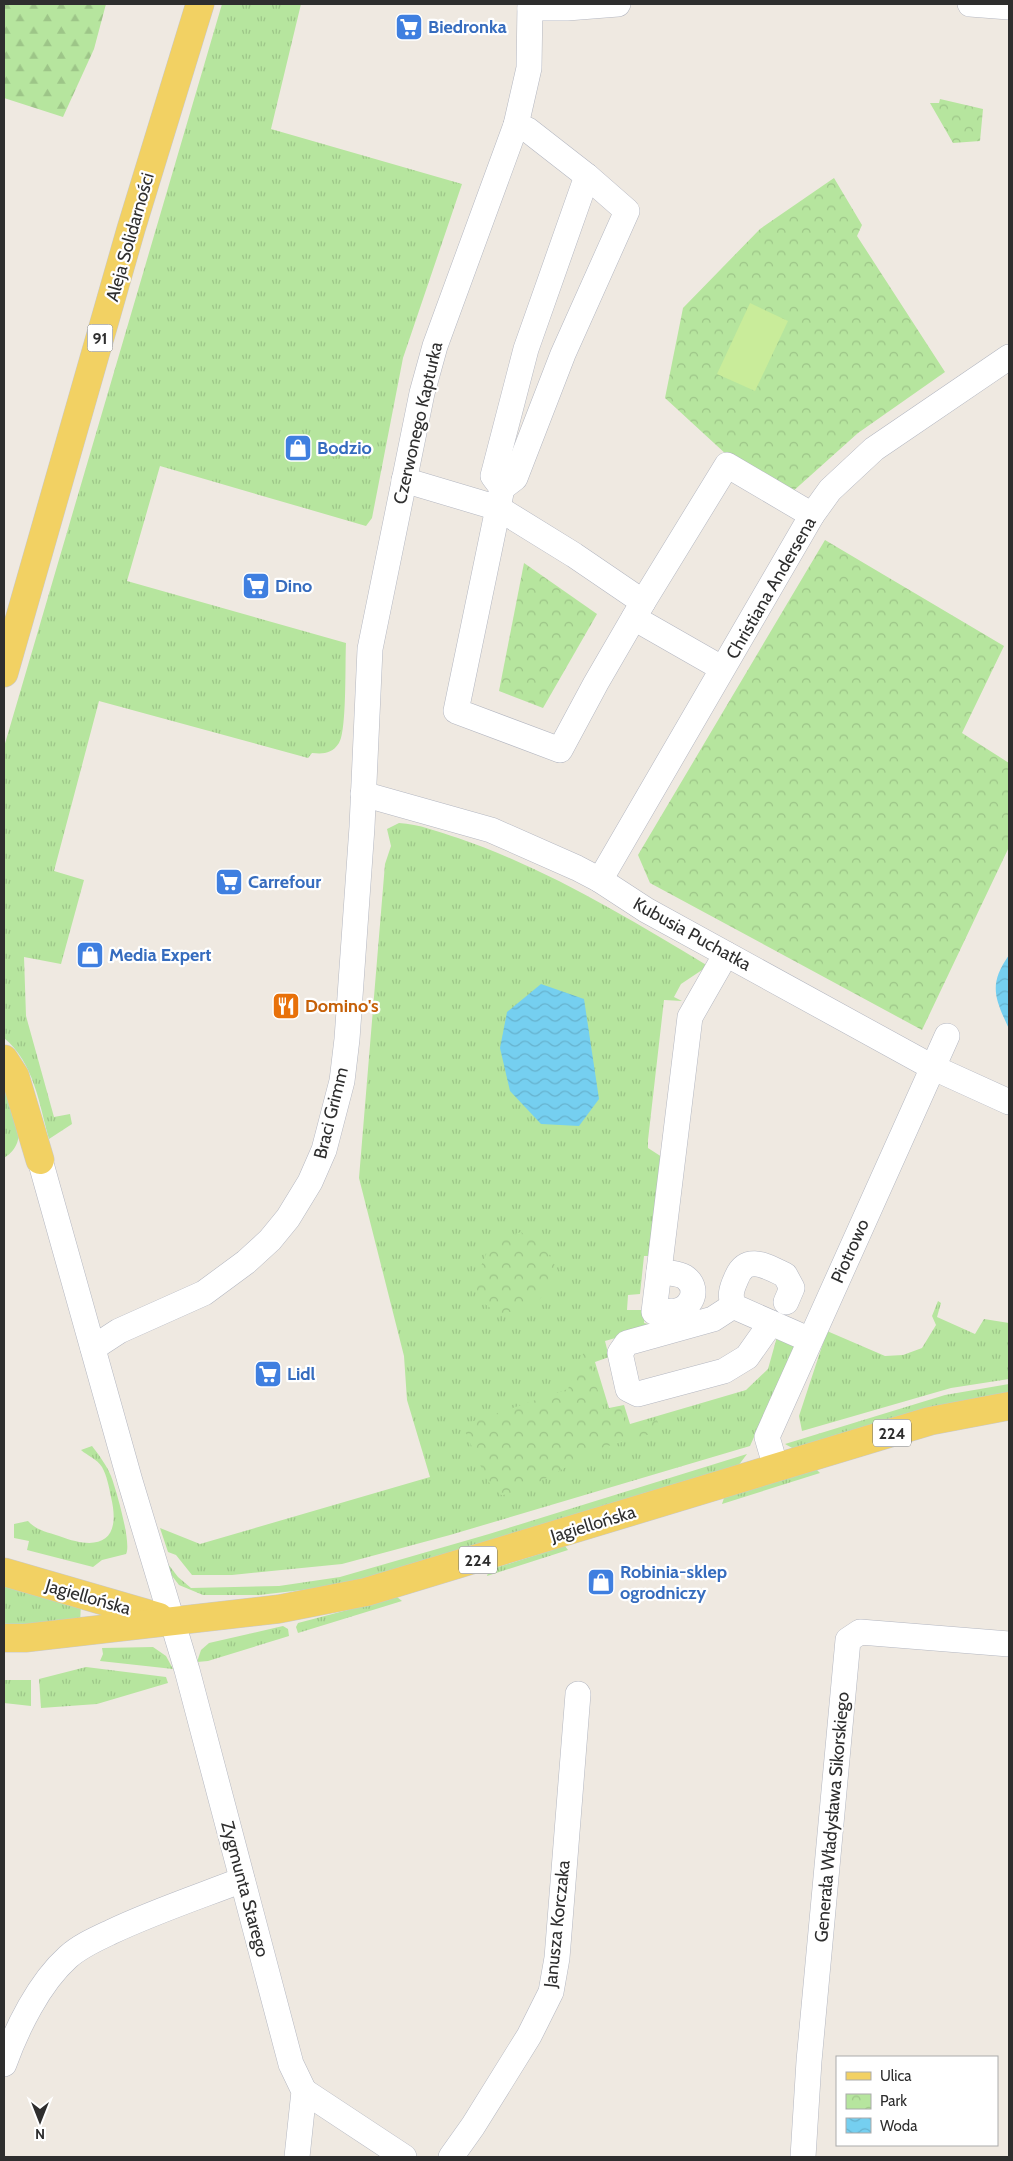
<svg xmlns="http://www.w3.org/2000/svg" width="1013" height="2161" viewBox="0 0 1013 2161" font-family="Cabin,sans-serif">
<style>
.grass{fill:url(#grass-tufts)}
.forest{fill:url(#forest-firs)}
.park{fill:url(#park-crowns)}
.pitch{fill:#c9ec9a}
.water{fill:url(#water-waves)}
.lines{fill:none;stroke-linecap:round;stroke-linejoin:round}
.street-casing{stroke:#b4b7c1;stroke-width:26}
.primary-casing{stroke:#c9c9c9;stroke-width:29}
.street{stroke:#fff;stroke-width:25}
.primary{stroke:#f2d163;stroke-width:28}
.labels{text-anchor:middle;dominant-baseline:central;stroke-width:4.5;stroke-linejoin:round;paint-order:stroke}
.shield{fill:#fff;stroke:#6d6d6d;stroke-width:1}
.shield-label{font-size:16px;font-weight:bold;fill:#2e2e2e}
.shop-label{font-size:18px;font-weight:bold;fill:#366cbe;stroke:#fff;text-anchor:start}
.street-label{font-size:18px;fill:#2e2e2e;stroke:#fff}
.food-label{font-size:18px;font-weight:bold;fill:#c56008;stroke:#fff;text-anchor:start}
</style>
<defs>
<pattern id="grass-tufts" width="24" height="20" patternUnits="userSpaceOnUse" patternTransform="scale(1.25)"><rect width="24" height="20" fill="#b6e59e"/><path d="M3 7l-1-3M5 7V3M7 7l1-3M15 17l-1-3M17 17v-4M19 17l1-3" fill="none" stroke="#9dc588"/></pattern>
<pattern id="forest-firs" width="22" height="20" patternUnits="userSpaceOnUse" patternTransform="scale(1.25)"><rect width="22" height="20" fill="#b6e59e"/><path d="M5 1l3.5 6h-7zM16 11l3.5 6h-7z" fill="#9dc588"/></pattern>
<pattern id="park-crowns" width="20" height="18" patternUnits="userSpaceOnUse" patternTransform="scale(1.25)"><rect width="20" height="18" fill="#b6e59e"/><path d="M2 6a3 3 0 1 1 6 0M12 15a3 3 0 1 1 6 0" fill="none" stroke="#9dc588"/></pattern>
<pattern id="water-waves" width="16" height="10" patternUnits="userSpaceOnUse" patternTransform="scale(1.25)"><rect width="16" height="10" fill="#75cff0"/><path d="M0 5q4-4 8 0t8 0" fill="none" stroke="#66b2ce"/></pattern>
</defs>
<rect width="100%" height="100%" fill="#efe9e1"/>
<g class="grass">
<path d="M222,4H301L271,129L462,184L403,358L372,518L366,526L160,466L127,581L346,643C345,661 347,732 339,743C332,754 323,754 312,753L308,758L99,701L54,871L84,880L61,964L24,957L26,1016L54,1117L70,1114L72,1124L49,1139C39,1103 34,1063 4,1038V747Z"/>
<path d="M399,823C419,824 439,832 458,838C546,868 628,918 708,966L681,984L674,997L682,1001L664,1000L648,1140V1148L662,1157L651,1256H644L640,1294L628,1295L627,1310H645L644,1323L657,1326L605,1341L609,1357L595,1362L609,1408L624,1405L630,1424L746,1390L768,1369L777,1337L795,1345L750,1446L450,1535L342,1564L232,1575H192L176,1555L168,1552L160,1528L200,1544L430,1477L407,1400L404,1356L359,1178L385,864L391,846L387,829Z"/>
<path d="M4,1078C12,1102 34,1140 4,1158Z"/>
<polygon points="938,1301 941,1303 937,1317 975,1334 984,1319 1009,1323 1009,1379 951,1388 802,1431 799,1416 827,1331 885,1356 903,1355 922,1348 936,1325 932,1316"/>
<polygon points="1009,1384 1009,1393 934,1407 794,1449 785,1444 945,1395"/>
<path d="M92,1446C99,1455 107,1466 111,1476C116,1489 132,1544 126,1554L102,1560L93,1567L27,1550L29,1541L14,1538V1524L28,1521C36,1530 47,1532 59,1536C98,1551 122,1543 111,1497C109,1487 107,1476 102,1467C97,1459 88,1456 81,1450Z"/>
<polygon points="747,1454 738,1466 376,1576 311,1589 259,1595 203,1595 179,1585 166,1568 168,1564 178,1577 191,1588 279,1586 340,1577 489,1534"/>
<polygon points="816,1469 820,1473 722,1504 724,1498"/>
<polygon points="565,1546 568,1550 487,1576 489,1570"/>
<polygon points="4,1586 81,1603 80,1624 4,1626"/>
<polygon points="397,1597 402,1601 298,1633 296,1627 298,1623"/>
<polygon points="283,1626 288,1629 289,1636 208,1661 197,1662 201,1650 209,1643"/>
<polygon points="153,1647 166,1656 173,1669 100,1661 103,1654 102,1648"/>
<polygon points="86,1667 166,1677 168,1683 97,1704 41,1708 39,1679"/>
<polygon points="4,1680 31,1680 31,1706 4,1703"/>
</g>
<polygon class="forest" points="4,4 106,4 94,49 63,117 4,98"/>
<g class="park">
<polygon points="940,99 983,109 980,141 953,143 930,103 939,103"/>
<polygon points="834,178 862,225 857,236 945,372 858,433 791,493 727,455 665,398 683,308 760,229"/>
<polygon points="825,540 1004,646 962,733 1009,763 1009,847 922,1030 650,883 638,855"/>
<polygon points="524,563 597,614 543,708 499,691"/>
<path d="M521,1232L545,1248L558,1271C540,1304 535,1308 498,1314L476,1297L478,1273L491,1243Z"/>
<polygon points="586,1347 598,1354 590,1365 604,1411 621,1408 626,1429 657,1420 661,1431 601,1448 517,1494 501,1495 487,1480 462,1425 568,1389"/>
</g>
<polygon class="pitch" points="750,303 788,321 755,391 717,374"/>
<g class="water">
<path d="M1009,955V1029C995,998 988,985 1009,955Z"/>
<polygon points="541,984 584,999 599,1099 579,1126 541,1124 510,1091 500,1048 507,1012"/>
</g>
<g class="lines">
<g class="street-casing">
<g id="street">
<polyline points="970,4 1009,7"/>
<polyline points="530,8 567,8 618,4"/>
<polyline points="404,480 498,508 502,488 493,476 526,349 587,176 528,130 516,125"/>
<polyline points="502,488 515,478 563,354 627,211 587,176"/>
<polygon points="498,508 574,555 643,602 596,683 560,750 456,711"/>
<polyline points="643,602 727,465 812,515"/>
<polyline points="634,618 711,662"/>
<polyline points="363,794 491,830 577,868 600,880 646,910 932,1067 1009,1102"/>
<polyline points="600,880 812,515 830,490 874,449 1009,357"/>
<polyline points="40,1160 130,1481 187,1670 291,2064 304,2091 297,2157"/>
<path d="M659,1272C667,1273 680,1273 686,1278C702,1291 688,1313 671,1311"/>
<path d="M786,1302L792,1288L785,1275C766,1266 746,1253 736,1279C731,1290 730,1295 733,1306L810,1340"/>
<polyline points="733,1306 713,1319 627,1343 620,1353 628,1389 638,1394 724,1371 747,1357 771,1323"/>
<polyline points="654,1312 690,1017 726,954"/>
<polyline points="93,1348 119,1331 204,1293 246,1262 270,1240 288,1218 310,1182 324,1150 342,1081 347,1039 362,827 370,649 422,393 435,346 516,125 529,68 530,4"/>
<polyline points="776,1468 767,1437 947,1036"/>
<path d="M4,2064C17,2028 39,1983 68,1957C80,1946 96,1939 111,1932C153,1912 198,1897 242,1880"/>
<polyline points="304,2091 404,2157"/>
<polyline points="451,2157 473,2126 529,2036 551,1992 557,1958 578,1694"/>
<polyline points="803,2157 809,2061 848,1640 860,1632 1009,1644"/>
</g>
</g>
<g class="primary-casing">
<g id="primary">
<polyline points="4,673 131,229 200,4"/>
<polyline points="4,1059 15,1076 40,1160"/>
<polyline points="4,1572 159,1617"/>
<polyline points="4,1638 25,1638 279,1609 366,1592 930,1421 1009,1406"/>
</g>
</g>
<use href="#street" class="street"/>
<use href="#primary" class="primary"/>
</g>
<defs>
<g id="supermarket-square" transform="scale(1.4375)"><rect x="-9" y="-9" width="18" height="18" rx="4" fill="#3f7fe0" stroke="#fff"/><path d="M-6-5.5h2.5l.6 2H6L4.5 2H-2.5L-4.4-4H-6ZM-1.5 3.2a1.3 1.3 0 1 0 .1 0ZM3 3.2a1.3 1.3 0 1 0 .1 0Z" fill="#fff"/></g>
<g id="shop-square" transform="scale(1.4375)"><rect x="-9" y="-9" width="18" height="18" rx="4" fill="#3f7fe0" stroke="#fff"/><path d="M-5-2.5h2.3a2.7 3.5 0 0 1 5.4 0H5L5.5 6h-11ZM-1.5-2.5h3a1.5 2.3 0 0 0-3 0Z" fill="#fff"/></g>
<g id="restaurant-square" transform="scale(1.4375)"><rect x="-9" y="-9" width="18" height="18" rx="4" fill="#e8710a" stroke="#fff"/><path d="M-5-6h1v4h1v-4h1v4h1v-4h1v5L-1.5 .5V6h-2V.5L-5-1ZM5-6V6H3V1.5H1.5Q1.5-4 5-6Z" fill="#fff"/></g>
</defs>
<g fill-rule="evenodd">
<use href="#supermarket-square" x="409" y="27"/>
<use href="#shop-square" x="298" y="448"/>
<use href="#supermarket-square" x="256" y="586"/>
<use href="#supermarket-square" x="229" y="882"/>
<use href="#shop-square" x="90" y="955"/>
<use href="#restaurant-square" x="286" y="1006"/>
<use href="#supermarket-square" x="268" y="1374"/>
<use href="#shop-square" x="601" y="1582"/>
</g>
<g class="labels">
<g class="shield">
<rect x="87.5" y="324.5" width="25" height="27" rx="4"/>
<rect x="873" y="1419.5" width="38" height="27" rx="4"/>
<rect x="459" y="1546.5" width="38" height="27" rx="4"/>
</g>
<g class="shield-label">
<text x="100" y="338">91</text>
<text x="892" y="1433">224</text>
<text x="478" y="1560">224</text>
</g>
<g class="shop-label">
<text x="428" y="27">Biedronka</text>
<text x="317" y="448">Bodzio</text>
<text x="275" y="586">Dino</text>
<text x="248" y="882">Carrefour</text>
<text x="109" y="955">Media Expert</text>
<text x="287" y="1374">Lidl</text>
<text x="620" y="1572">Robinia-sklep<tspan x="620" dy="21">ogrodniczy</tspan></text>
</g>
<g class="street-label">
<text transform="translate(130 237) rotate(-74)">Aleja Solidarności</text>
<text transform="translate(418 423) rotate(-77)">Czerwonego Kapturka</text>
<text transform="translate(771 588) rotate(-60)">Christiana Andersena</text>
<text transform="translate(692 934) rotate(29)">Kubusia Puchatka</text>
<text transform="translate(331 1113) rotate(-76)">Braci Grimm</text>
<text transform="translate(850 1251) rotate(-66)">Piotrowo</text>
<text transform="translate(593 1524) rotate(-17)">Jagiellońska</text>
<text transform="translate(88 1597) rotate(16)">Jagiellońska</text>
<text transform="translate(832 1817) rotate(-85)">Generała Władysława Sikorskiego</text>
<text transform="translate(245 1889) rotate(75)">Zygmunta Starego</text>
<text transform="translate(557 1924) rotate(-84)">Janusza Korczaka</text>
</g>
<g class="food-label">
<text x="305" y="1006">Domino's</text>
</g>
</g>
<rect width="1013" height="2161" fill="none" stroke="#2e2e2e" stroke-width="10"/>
<rect x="836" y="2056" width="162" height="90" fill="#ffffff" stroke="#ababab"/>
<rect x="846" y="2072" width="25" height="8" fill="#f2d163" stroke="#ababab"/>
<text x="880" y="2081" font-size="15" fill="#2e2e2e">Ulica</text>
<rect x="846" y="2094" width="25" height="15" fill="url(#park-crowns)" stroke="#ababab"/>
<text x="880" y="2106" font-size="15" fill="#2e2e2e">Park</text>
<rect x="846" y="2118" width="25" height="15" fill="url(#water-waves)" stroke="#ababab"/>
<text x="880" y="2131" font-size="15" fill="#2e2e2e">Woda</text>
<g transform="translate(40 2121) rotate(180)" stroke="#ffffff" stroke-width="4" paint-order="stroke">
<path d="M0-4L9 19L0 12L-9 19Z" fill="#2e2e2e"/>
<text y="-8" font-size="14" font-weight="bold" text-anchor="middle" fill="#2e2e2e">N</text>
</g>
</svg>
